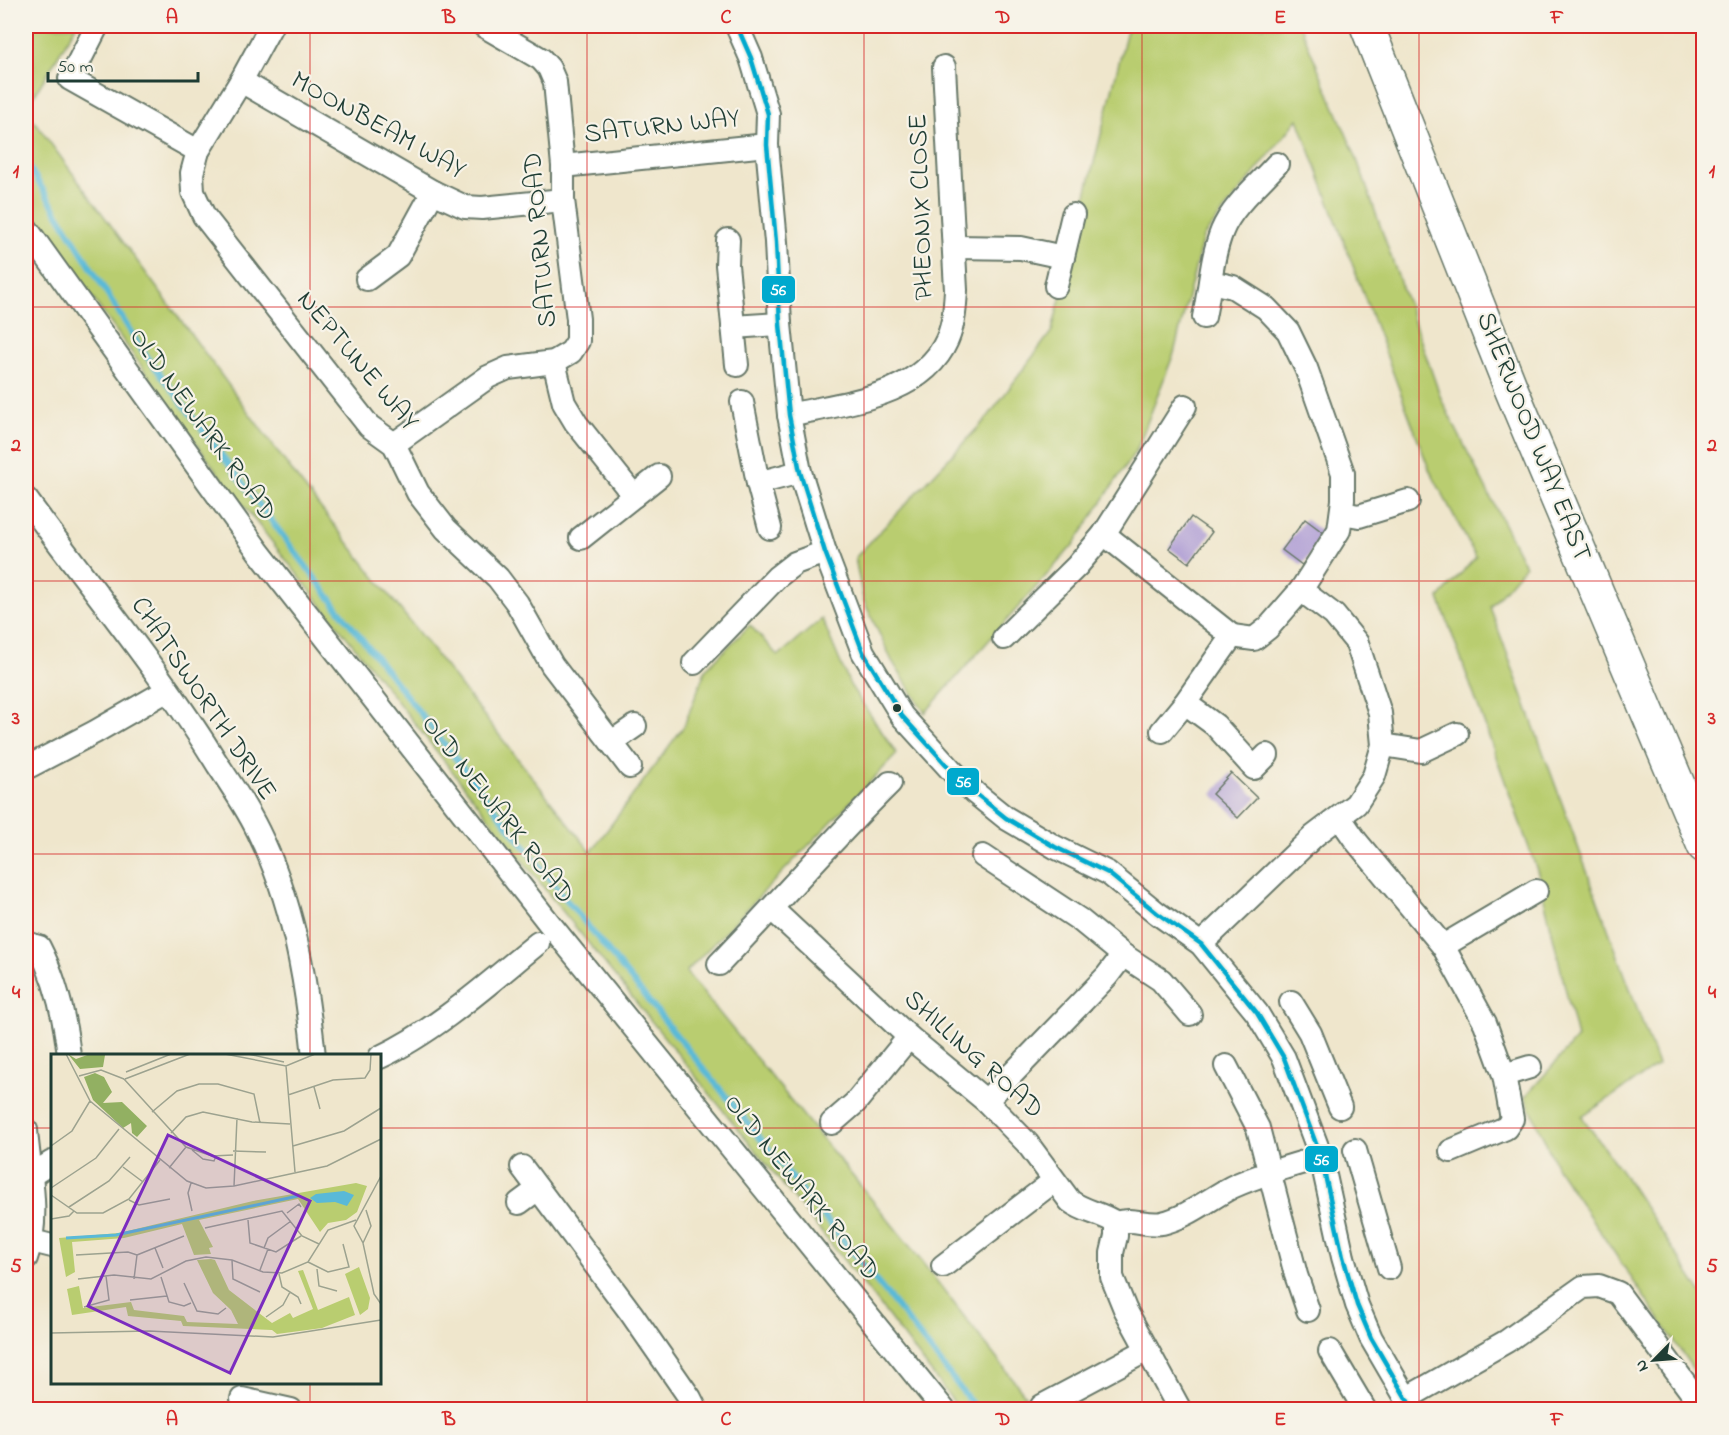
<svg xmlns="http://www.w3.org/2000/svg" width="1729" height="1435" viewBox="0 0 1729 1435" font-family="'Indie Flower',sans-serif">
<style>
.green{fill:#b9cd70;stroke:#6c8552;stroke-width:1.5}
.lines{fill:none;stroke-linecap:round;stroke-linejoin:round}
.stream{stroke:#59b9d8;stroke-width:6}
.building{fill:#ae9cd4}
.minor-casing{stroke:#687869;stroke-width:26}
.highway-casing{stroke:#687869;stroke-width:36}
.minor{stroke:#fff;stroke-width:22}
.highway{stroke:#fff;stroke-width:33}
.bus-1-casing{stroke:#f7f3e8;stroke-width:9}
.bus-1{stroke:#00a9ce;stroke-width:4.5}
.grid{fill:none;stroke:#d62828;stroke-width:1.5;stroke-opacity:0.55}
.bus-dot{fill:#1f3d34;stroke:#f7f3e8;stroke-width:2}
.labels{text-anchor:middle;dominant-baseline:central;stroke-width:4.5;stroke-linejoin:round;paint-order:stroke}
.street-label{font-size:27px;fill:#1f3d34;stroke:#f7f3e8}
.inset-river{fill:none;stroke:#59b9d8;stroke-width:3}
.inset-road{fill:none;stroke:#9ca28f;stroke-width:1.5}
.view{fill:#7b2cbf;fill-opacity:0.15;stroke:#7b2cbf;stroke-width:3}
.inset-edge{fill:none;stroke:#1f3d34;stroke-width:3}
.line-badge{stroke:#f7f3e8;stroke-width:2}
.badge-label{font-size:16px;text-anchor:middle;font-weight:bold;fill:#fff}
.neatline{fill:none;stroke:#d62828;stroke-width:2}
.grid-label{font-size:20px;text-anchor:middle;font-weight:bold;fill:#d62828}
</style>
<rect width="100%" height="100%" fill="#f7f3e8"/>
<filter id="ink" filterUnits="userSpaceOnUse"><feTurbulence type="fractalNoise" baseFrequency=".0167" numOctaves="2"/><feDisplacementMap in="SourceGraphic" scale="12" xChannelSelector="R" yChannelSelector="G"/><feConvolveMatrix kernelMatrix="1 2 1 2 8 2 1 2 1" color-interpolation-filters="sRGB"/></filter>
<filter id="wash" filterUnits="userSpaceOnUse"><feTurbulence type="fractalNoise" baseFrequency=".008" numOctaves="4" result="noise"/><feDisplacementMap in="SourceGraphic" scale="24" xChannelSelector="R" yChannelSelector="G"/><feGaussianBlur stdDeviation="1.35" result="paint"/><feColorMatrix in="noise" values="0 0 0 0 0 0 0 0 0 0 0 0 0 0 0 0 0 1.4 0 .05"/><feComposite in="paint" operator="in"/></filter>
<g filter="url(#wash)">
<rect width="100%" height="100%" fill="#efe6cc"/>
<g class="green">
<polygon points="26,26 76,26 26,109"/>
<polygon points="1128,26 1300,26 1356,157 1442,401 1525,566 1490,607 1658,1065 1582,1117 1626,1178 1703,1295 1703,1384 1557,1168 1525,1097 1577,1038 1538,873 1439,598 1476,557 1429,469 1298,119 1203,237 1174,353 1137,449 1074,544 925,713 892,661 863,599 855,558 987,418 1052,331"/>
<polygon points="26,110 294,474 591,852 684,726 706,669 750,625 778,656 822,619 850,685 897,754 686,972 908,1244 1028,1399 1033,1409 959,1409 876,1300 548,893 217,472 26,205"/>
</g>
<g class="lines">
<polyline class="stream" points="26,162 142,350 340,611 565,898 898,1308 977,1410"/>
</g>
<g id="blocks">
<g class="building">
<polygon points="1191,517 1212,532 1189,563 1169,548"/>
<polygon points="1305,519 1325,534 1302,565 1282,550"/>
<polygon points="1231,773 1257,798 1238,818 1212,794"/>
</g>
</g>
</g>
<g filter="url(#ink)">
<use href="#blocks" fill-opacity="0" stroke="#687869" stroke-width="1.5"/>
<g class="lines">
<g class="minor-casing">
<g id="minor">
<polyline points="97,26 70,79 198,151"/>
<polyline points="271,26 241,81 198,151 192,173 193,192 204,216 369,426 394,444 418,493 446,529 498,578 517,603 552,665 630,767"/>
<polyline points="737,26 751,58 768,114 767,145 776,242 780,324 789,415 800,472 825,552 863,652 902,716 953,772 975,793 1006,818 1055,847 1108,873 1157,913 1201,944 1257,1013 1284,1058 1321,1157 1343,1257 1357,1305 1371,1338 1413,1410"/>
<polyline points="241,81 433,192 465,207 482,208 563,200"/>
<polyline points="563,166 767,145"/>
<polyline points="26,228 258,551 549,923 944,1410"/>
<polyline points="728,240 727,265 737,365"/>
<polyline points="955,247 1021,248 1063,257"/>
<polyline points="367,279 398,256 433,192"/>
<polyline points="1211,282 1233,287 1266,308 1288,331 1306,368 1343,473 1343,500 1339,530 1301,590 1268,628 1254,639 1232,636"/>
<polyline points="1056,286 1073,215"/>
<path d="M1204,317C1210,290 1211,258 1222,231C1232,206 1259,184 1277,164"/>
<polyline points="733,327 780,324"/>
<polyline points="554,362 564,403 576,423 634,496"/>
<polyline points="742,402 758,483 770,528"/>
<path d="M789,415C842,403 922,397 947,340C954,324 955,307 956,290L944,67"/>
<polyline points="394,444 488,377 508,368 554,362 571,352 578,341 578,319 563,200 563,166 555,82 549,68 541,59 484,26"/>
<polyline points="758,483 800,472"/>
<path d="M26,499C90,587 161,672 218,765C232,786 247,808 258,831C293,901 306,979 314,1056"/>
<polyline points="1342,513 1359,516 1408,501"/>
<polyline points="1104,534 1232,636"/>
<polyline points="581,538 659,476"/>
<polyline points="1004,638 1077,566 1104,534 1185,406"/>
<polyline points="694,663 777,577 795,563 825,552"/>
<polyline points="1185,703 1215,725 1254,768 1267,755"/>
<polyline points="1162,731 1185,703 1232,636"/>
<polyline points="612,742 635,726"/>
<polyline points="1383,745 1421,751 1457,734"/>
<polyline points="26,768 95,732 168,690"/>
<polyline points="1340,818 1356,841 1443,946 1485,1023 1504,1075 1512,1119 1506,1128 1451,1151"/>
<polyline points="983,856 1080,920 1123,955 1161,980 1190,1014"/>
<path d="M772,909L909,1037L986,1101L1027,1143L1070,1201C1084,1212 1102,1213 1116,1223"/>
<path d="M26,943L39,947C56,980 65,1019 69,1056"/>
<polyline points="1201,944 1314,836 1356,804 1374,776 1383,745 1380,713 1357,643 1334,615 1301,590"/>
<polyline points="1443,946 1536,891"/>
<path d="M719,964C777,904 831,841 890,783"/>
<polyline points="1291,1002 1310,1033 1340,1107"/>
<path d="M380,1057C436,1031 490,982 538,943"/>
<polyline points="1226,1066 1258,1128 1296,1275 1308,1310"/>
<polyline points="1504,1075 1530,1067"/>
<polyline points="986,1101 1107,976 1123,955"/>
<polyline points="832,1123 855,1103 909,1037"/>
<path d="M26,1130C29,1171 41,1218 26,1258"/>
<polyline points="1355,1150 1389,1268"/>
<polyline points="522,1167 631,1313 690,1398 696,1410"/>
<polyline points="30,1176 52,1162"/>
<polyline points="519,1203 538,1189"/>
<path d="M1116,1223C1132,1217 1147,1226 1162,1223C1188,1217 1209,1199 1232,1187C1260,1174 1291,1166 1321,1157"/>
<polyline points="1116,1223 1116,1236 1112,1253 1112,1277 1125,1309 1180,1410"/>
<polyline points="32,1241 52,1246"/>
<polyline points="943,1266 1054,1181"/>
<polyline points="1330,1351 1365,1410"/>
<polyline points="1407,1398 1507,1341 1583,1287 1599,1286 1618,1293 1704,1409"/>
<polyline points="242,1399 291,1410"/>
<polyline points="1042,1406 1147,1350"/>
</g>
</g>
<g class="highway-casing">
<polyline id="highway" points="1367,26 1512,391 1704,846"/>
</g>
<use href="#minor" class="minor"/>
<use href="#highway" class="highway"/>
<g class="bus-1-casing">
<polyline id="bus-1" points="737,26 751,58 768,114 767,145 776,242 780,324 789,415 800,472 825,552 863,652 902,716 953,772 975,793 1006,818 1055,847 1108,873 1157,913 1201,944 1257,1013 1284,1058 1321,1157 1343,1257 1357,1305 1371,1338 1413,1410"/>
</g>
<use href="#bus-1" class="bus-1"/>
</g>
</g>
<path class="grid" d="M310,26V1056M587,26V1410M864,26V1410M1142,26V1410M1419,26V1410M26,307H1704M26,581H1704M26,854H1704M26,1128H52M380,1128H1704M310,1382V1410"/>
<circle class="bus-dot" cx="897" cy="708" r="5"/>
<g class="labels">
<g class="street-label">
<text transform="translate(378 126) rotate(29)">MOONBEAM WAY</text>
<text transform="translate(662 127) rotate(-6)">SATURN WAY</text>
<text transform="translate(922 207) rotate(-92)">PHEONIX CLOSE</text>
<text transform="translate(541 240) rotate(-95)">SATURN ROAD</text>
<text transform="translate(357 361) rotate(50)">NEPTUNE WAY</text>
<text transform="translate(202 425) rotate(54)">OLD NEWARK ROAD</text>
<text transform="translate(1533 437) rotate(68)">SHERWOOD WAY EAST</text>
<text transform="translate(203 699) rotate(56)">CHATSWORTH DRIVE</text>
<text transform="translate(497 810) rotate(52)">OLD NEWARK ROAD</text>
<text transform="translate(973 1055) rotate(42)">SHILLING ROAD</text>
<text transform="translate(801 1188) rotate(51)">OLD NEWARK ROAD</text>
</g>
</g>
<g transform="translate(51 1054)">
<rect width="330" height="330" fill="#efe6cc"/>
<path d="M305,129L316,132L306,158L295,166L277,169L269,178L247,145L148,166L162,193L158,194L160,200L143,201L131,170L73,184L21,188L24,218L15,223L8,184L68,179L202,147ZM160,205L164,206L178,236L221,269L239,259L242,264L262,255L247,217L252,216L267,256L298,243L304,261L271,274L226,280L221,276L132,272L130,267L77,262L75,253L21,261L16,235L28,232L32,254L80,248L83,256L133,262L136,268L187,270L180,256L162,239L146,206ZM308,213L319,244L317,255L309,261L294,220Z" fill="#b9cd70"/>
<path d="M17,0L25,5L39,0H65L54,1L52,13L29,15ZM44,19L53,23L61,38L52,49L71,48L96,72L86,83L81,79L80,69L72,74L42,46L33,23Z" fill="#92b062"/>
<path d="M293,137L303,141L296,152L284,148L266,149L259,144L265,140Z" fill="#59b9d8"/>
<path class="inset-river" d="M15,184L65,181L247,142"/>
<path class="inset-road" d="M174,0L235,12L264,0M197,0L233,8M235,12L244,118M75,18L120,0M28,22L50,16L73,25M73,25L135,93L161,102L182,101M74,25L139,0M263,33L269,55M237,41L282,26L314,24L319,16L320,0M39,47L136,127L155,134L183,132L276,112L330,85M101,58L126,37L148,30H167L203,40L209,69M120,79L135,63L152,58L201,68L239,70M0,92L21,77L39,47L15,0M242,92L293,77L330,54M141,96L152,105L163,107L165,102M182,97L215,98M72,113L92,128M118,114L135,93M330,122L303,172L312,189L323,240L330,250M140,129L137,139L141,157M183,132L186,64M0,134L45,104L68,75M0,141L26,159H52L78,145L109,106M78,146L88,151L119,145M18,153L58,127L79,103M236,159L248,150L250,153M0,165L18,162L23,157M197,166L199,189L225,198L250,182M154,174L231,157L251,182L268,190M312,189L320,172L315,156M104,194L112,214M213,194L217,184L240,167M25,201L77,198L86,201M86,201L133,182M181,206L182,225L209,238M257,208L277,218L298,213L292,190M266,215L268,232L286,237M209,216L217,195M228,220L231,233L247,243L250,250M110,223L118,248L133,252L140,249M27,225L63,221L100,225L135,207L155,203L181,206L212,218L231,219L257,208L277,176L305,166M83,225L86,201M133,229L146,257L167,260L175,254M79,246L116,242M33,253L58,246L55,222M215,263L232,251L239,238M0,279L98,277L222,283L330,266"/>
<path class="view" d="M117,81L259,147L179,319L37,252Z"/>
<rect width="330" height="330" class="inset-edge"/>
</g>
<g class="line-badge">
<rect x="761" y="275" width="35" height="29" rx="6" fill="#00a9ce"/>
<rect x="946" y="767" width="34" height="29" rx="6" fill="#00a9ce"/>
<rect x="1304" y="1145" width="35" height="28" rx="6" fill="#00a9ce"/>
</g>
<g class="badge-label">
<text x="778" y="295">56</text>
<text x="963" y="787">56</text>
<text x="1321" y="1165">56</text>
</g>
<rect width="1729" height="1435" fill="none" stroke="#f7f3e8" stroke-width="66"/>
<g transform="translate(1654 1360) rotate(245)" stroke="#f7f3e8" stroke-width="4.5" paint-order="stroke">
<path d="M0-4.5L10 22L0 15L-10 22Z" fill="#1f3d34"/>
<text y="-9" font-size="16" font-weight="bold" text-anchor="middle" fill="#1f3d34">N</text>
</g>
<path d="M48 72v9h150v-9" fill="none" stroke="#1f3d34" stroke-width="3"/>
<text x="57" y="72" font-size="18" fill="#1f3d34" stroke="#f7f3e8" stroke-width="4.5" paint-order="stroke">50 m</text>
<rect x="33" y="33" width="1663" height="1369" class="neatline"/>
<g class="grid-label">
<text x="172" y="23">A</text>
<text x="449" y="23">B</text>
<text x="726" y="23">C</text>
<text x="1003" y="23">D</text>
<text x="1280" y="23">E</text>
<text x="1557" y="23">F</text>
<text x="16" y="177">1</text>
<text x="1712" y="177">1</text>
<text x="16" y="451">2</text>
<text x="1712" y="451">2</text>
<text x="16" y="724">3</text>
<text x="1712" y="724">3</text>
<text x="16" y="998">4</text>
<text x="1712" y="998">4</text>
<text x="16" y="1272">5</text>
<text x="1712" y="1272">5</text>
<text x="172" y="1425">A</text>
<text x="449" y="1425">B</text>
<text x="726" y="1425">C</text>
<text x="1003" y="1425">D</text>
<text x="1280" y="1425">E</text>
<text x="1557" y="1425">F</text>
</g>
</svg>
